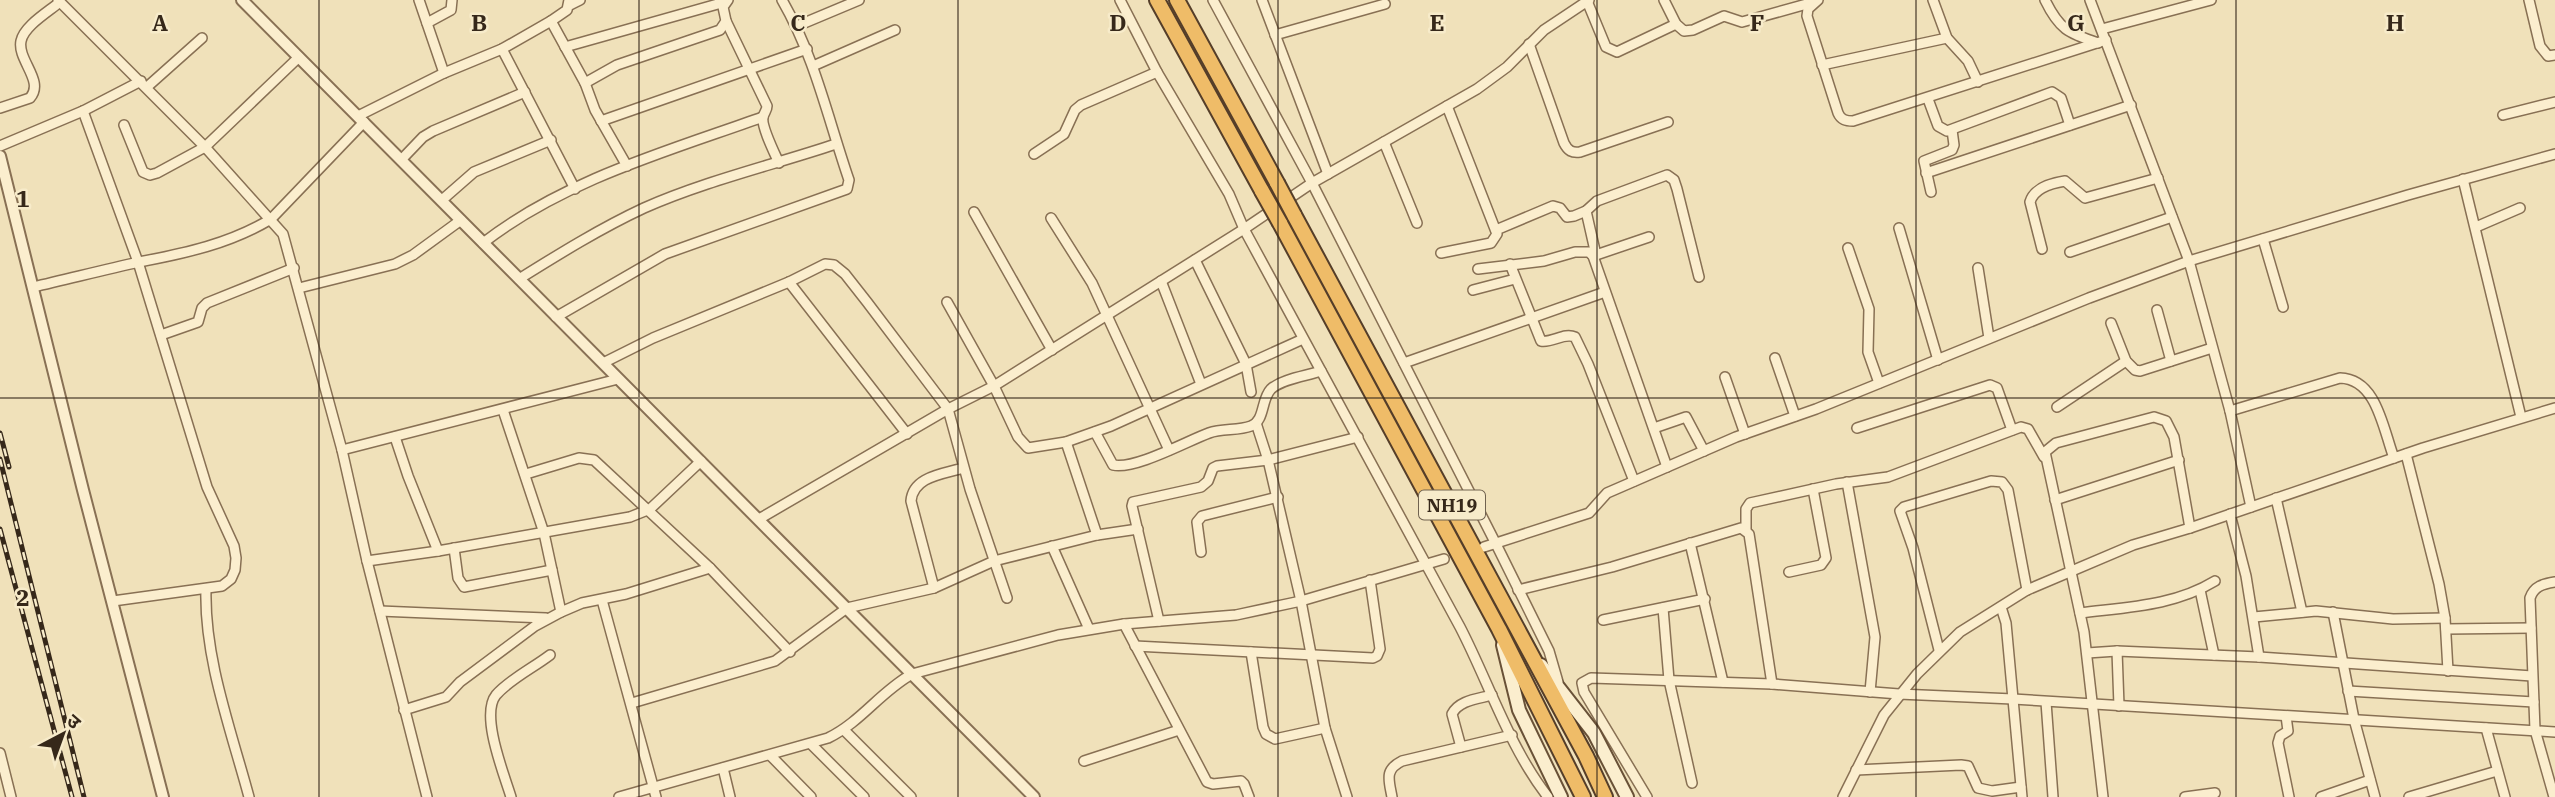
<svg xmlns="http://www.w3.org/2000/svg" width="2555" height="797" viewBox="0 0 2555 797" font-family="'IBM Plex Serif','Noto Sans Devanagari',serif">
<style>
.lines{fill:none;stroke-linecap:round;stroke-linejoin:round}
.minor-casing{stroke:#887054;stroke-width:12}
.tertiary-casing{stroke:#887054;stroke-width:14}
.secondary-casing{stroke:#695137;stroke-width:16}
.trunk-casing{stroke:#553e29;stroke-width:18}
.minor{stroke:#fbeece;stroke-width:9}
.tertiary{stroke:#fbeece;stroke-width:10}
.secondary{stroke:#fbeece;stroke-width:12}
.trunk{stroke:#efbc68;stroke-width:14}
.rail-casing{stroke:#36281a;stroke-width:5}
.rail{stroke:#f7ebca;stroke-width:2.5;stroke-dasharray:8;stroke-linecap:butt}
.trunk-bridge-casing{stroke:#553e29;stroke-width:18;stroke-linecap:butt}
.trunk-bridge{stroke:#efbc68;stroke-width:14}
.grid{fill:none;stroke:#36281a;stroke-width:2;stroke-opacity:0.55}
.labels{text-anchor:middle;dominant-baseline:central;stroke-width:5;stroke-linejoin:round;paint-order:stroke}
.shield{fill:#f7ebca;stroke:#70624f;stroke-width:2}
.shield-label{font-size:18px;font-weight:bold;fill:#36281a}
.grid-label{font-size:23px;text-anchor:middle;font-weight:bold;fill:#36281a;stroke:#f7ebca;stroke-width:5;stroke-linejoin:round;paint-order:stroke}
</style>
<rect width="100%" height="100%" fill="#f0e1ba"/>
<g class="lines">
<g class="minor-casing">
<g id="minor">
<polyline points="58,0 205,147 283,234 342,450 367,561 427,797"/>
<polyline points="419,0 444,73"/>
<polyline points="569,0 567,10 551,21 585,83 595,110 627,166"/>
<path d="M1120,0L1157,72L1229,194L1244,229C1316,362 1389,494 1460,627C1489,683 1509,747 1548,797"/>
<polyline points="1213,0 1312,183 1496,544 1549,651 1558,682"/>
<polyline points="1262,0 1328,174"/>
<polyline points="1664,0 1676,24 1684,31 1693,30 1724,16 1742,22 1814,2"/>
<path d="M1818,0L1808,9L1807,16L1838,113C1841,120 1846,121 1853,121L2106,40"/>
<polyline points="1933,0 1947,38 1968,61 1978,82"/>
<path d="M2045,0C2059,29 2068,33 2098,43"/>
<polyline points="2090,0 2189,261 2230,411 2251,507"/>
<polyline points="2529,0 2540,46 2548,56 2555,55"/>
<polyline points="1587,1 1606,47 1617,52 1676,24"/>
<polyline points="570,5 580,0"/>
<path d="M726,21L767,106C767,110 764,113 763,117C761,126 775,154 779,163"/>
<polyline points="427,23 451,10 452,0"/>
<polyline points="797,26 859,0"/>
<polyline points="2102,29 2211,0"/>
<polyline points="1275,35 1385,4"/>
<path d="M1529,44L1564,143C1568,151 1572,153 1580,152L1668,122"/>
<polyline points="565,47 725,2"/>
<polyline points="502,49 575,189"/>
<polyline points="1822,65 1947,38"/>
<polyline points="813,66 895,30"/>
<polyline points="585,83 617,65 720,30 726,21 723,7 728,0"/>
<polyline points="147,87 202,38"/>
<polyline points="1928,99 1938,126 1947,131 2052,92 2061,98 2070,125"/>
<path d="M0,108L30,98C45,81 17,60 21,41C24,26 48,12 60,2"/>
<polyline points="83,111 138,262 207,487 234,546 236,558 235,570 231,579 222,586 113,601"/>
<polyline points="2503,115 2555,102"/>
<polyline points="358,116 444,73 502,49 551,21"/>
<polyline points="601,121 807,49"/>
<polyline points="124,125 143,172 150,175 157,173 205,147 299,57"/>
<polyline points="1384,142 1417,223"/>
<polyline points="0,146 83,111 141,81"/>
<polyline points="1034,154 1064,134 1075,110 1081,105 1157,72"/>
<polyline points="401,160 423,137 433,131 525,92"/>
<polyline points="1926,173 2131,105"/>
<polyline points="2463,179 2521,417"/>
<polyline points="1931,192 1924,161 1952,150 1954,145 1952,130"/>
<polyline points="442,200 474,172 551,140"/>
<polyline points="974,212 1052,350"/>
<polyline points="1051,218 1092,283 1169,450"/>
<polyline points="2476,227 2520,208"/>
<polyline points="1899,228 1938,360"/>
<polyline points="1496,230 1553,206 1560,208 1567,217 1574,216 1586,211"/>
<polyline points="2263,239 2283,307"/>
<path d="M483,243C564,180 668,151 763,117"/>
<polyline points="1848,248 1869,309 1868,352 1879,383"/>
<path d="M2042,249L2030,202C2034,188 2052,183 2065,181L2085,198L2158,178"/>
<polyline points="2070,252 2172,217"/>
<polyline points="1441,253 1491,243 1497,234 1447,106"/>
<polyline points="1596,255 1586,211 1597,201 1667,175 1674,180 1677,189 1699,277"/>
<polyline points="1593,256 1649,237"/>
<polyline points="1195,260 1246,364 1251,392"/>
<path d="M1510,264L1541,341C1553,343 1564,332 1575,337L1588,364L1634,481"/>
<polyline points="1978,268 1989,338"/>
<polyline points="1478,269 1544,261 1575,252 1589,252 1593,256 1667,467"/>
<path d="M519,279C559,254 601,228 644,208C705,181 773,165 836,144"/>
<polyline points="1161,281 1201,384"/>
<polyline points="789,282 907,434"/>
<path d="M33,287C68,279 103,270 139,262C186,253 229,244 271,219L364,122"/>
<polyline points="299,288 395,264 413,255 461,220"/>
<polyline points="1473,290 1515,279"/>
<polyline points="947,302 994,386 1018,437 1028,448 1066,442 1111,426 1303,339"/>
<polyline points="2157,310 2171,361"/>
<path d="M556,317L665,254L847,189L849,180C828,119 815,57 782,0"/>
<polyline points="2111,323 2126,361 2135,370 2140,371 2212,348"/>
<polyline points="161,335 198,322 202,308 207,303 294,268"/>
<polyline points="1775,358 1795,416"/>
<polyline points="603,363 653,338 789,282 825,264 834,265 845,274 867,302 948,409 970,489 1007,598"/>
<polyline points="1404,363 1605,292"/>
<polyline points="1725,377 1745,434"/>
<polyline points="2057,407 2126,361"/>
<polyline points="503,410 544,533 561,612"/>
<path d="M2230,411L2340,378C2377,379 2383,429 2394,458"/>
<polyline points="1256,423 1268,460 1301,601 1325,728 1347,797"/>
<polyline points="1654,428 1686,417 1704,451"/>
<polyline points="1857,428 1990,385 1997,388 2012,430"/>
<path d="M1095,432L1113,465C1135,470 1187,441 1209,433C1222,428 1238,431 1251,426C1265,421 1261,399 1271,389C1282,379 1306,376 1321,371"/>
<polyline points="395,437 408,476 438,551"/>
<polyline points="1066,442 1097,535"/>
<polyline points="342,450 618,379"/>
<polyline points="2406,454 2439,584 2445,618 2448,671"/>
<polyline points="526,474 579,458 594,460 710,568 790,652"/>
<polyline points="1847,482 1875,637 1870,692"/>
<polyline points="2276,498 2302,612"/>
<polyline points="2055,500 2179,460"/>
<polyline points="2230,514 2246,576 2259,657"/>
<polyline points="759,519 948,409 994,386 1244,229 1312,183 1477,89 1507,67 1544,30 1589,0"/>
<polyline points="1746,530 1746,509 1750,503 1836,484 1888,477 2021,427 2028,429 2044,457"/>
<polyline points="1690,543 1723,682"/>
<polyline points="1052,546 1089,629"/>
<polyline points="1484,547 1589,513 1607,493 1736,437 1816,409 2089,298 2189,261 2408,195 2555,154"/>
<polyline points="454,548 458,578 464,587 552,570"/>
<polyline points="1201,552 1197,522 1202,516 1278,497"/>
<polyline points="367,561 438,551 630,517 650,509 701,461"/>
<polyline points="1789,572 1821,565 1826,558 1813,489"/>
<path d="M934,588L911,501C913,476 944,474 963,468"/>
<path d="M206,589C204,658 231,730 249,797"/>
<polyline points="1518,590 1612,567 1741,528 1749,534 1772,684"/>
<polyline points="2200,590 2214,655"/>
<polyline points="602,600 656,797"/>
<polyline points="2001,607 2006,623 2022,797"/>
<polyline points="1663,608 1669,680 1692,783"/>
<polyline points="380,611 546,618"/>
<polyline points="2333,612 2354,719 2375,797"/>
<path d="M2080,613C2127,607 2174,606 2215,581"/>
<polyline points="2254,617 2316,611 2393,619 2445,618"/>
<polyline points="1603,620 1705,599"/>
<polyline points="1159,621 1132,506 1133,502 1201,487 1208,481 1213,468 1217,466 1268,460 1358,437"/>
<polyline points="1124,624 1207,782 1213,784 1241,781 1244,784 1249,797"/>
<polyline points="2446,629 2531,628"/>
<polyline points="1135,646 1373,658 1377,656 1380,649 1370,580"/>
<polyline points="1939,650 1913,548 1900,511 1904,507 1991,481 2002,482 2008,490 2027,590"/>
<polyline points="2117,651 2119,706"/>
<polyline points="1251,652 1263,727 1266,734 1275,739 1325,728"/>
<polyline points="2087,653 2117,651 2259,657 2532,676"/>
<polyline points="2348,691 2534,702"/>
<polyline points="2046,702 2053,797"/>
<polyline points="632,703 775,661 847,608 934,588 994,561 1097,535 1138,529"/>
<polyline points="404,710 446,697 460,682 535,626 561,612 582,603 626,594 710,568"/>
<polyline points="2286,716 2288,731 2280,736 2278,743 2289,797"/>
<polyline points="2486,728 2505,797"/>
<polyline points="844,730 911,797"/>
<polyline points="811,744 864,797"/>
<path d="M1461,747L1452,714C1459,700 1478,699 1492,695"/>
<polyline points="0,753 11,797"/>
<polyline points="770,755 811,797"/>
<polyline points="1084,761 1179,730"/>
<polyline points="723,768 730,797"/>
<polyline points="1856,770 1961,765 1968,766 1978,788 1992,791 2021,787"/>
<path d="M511,797C504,774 480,715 496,695C510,679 533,668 550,655"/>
<path d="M619,797L828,738C861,722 880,692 912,674L1058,635L1124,624L1236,615L1301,601L1444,559"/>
<path d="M1392,797C1389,780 1384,770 1402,761L1512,735"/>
<polyline points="1647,797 1584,692 1582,683 1591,678 1772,684 1899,694 2013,699 2555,732"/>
<polyline points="1843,797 1884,715 1917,674 1960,632 2027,590 2133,545 2190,528 2423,448 2555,408"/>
<polyline points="2103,797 2084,632 2045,452 2056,443 2154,417 2166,421 2174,437 2190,528"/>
<polyline points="2185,797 2215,793"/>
<polyline points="2321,797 2370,780"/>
<polyline points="2409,797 2497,771"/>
<path d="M2554,797L2535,730L2530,598C2534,586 2543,584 2555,582"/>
</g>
</g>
<g class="tertiary-casing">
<g id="tertiary">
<polyline points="242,0 1034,797"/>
<polyline points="0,156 83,490 163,797"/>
</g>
</g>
<g class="secondary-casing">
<g id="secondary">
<polyline points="1503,645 1519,710 1561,797"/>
<polyline points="1541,665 1594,733 1627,797"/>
</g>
</g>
<g class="trunk-casing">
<g id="trunk">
<polyline points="1157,0 1262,191"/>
<polyline points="1177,0 1277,183"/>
<polyline points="1294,215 1586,756 1605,797"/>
<polyline points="1280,223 1499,629 1583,797"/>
</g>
</g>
<use href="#minor" class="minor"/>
<use href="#tertiary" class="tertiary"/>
<use href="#secondary" class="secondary"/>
<use href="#trunk" class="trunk"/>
<g class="rail-casing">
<g id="rail">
<polyline points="0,433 9,467"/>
<polyline points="0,459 84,797"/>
<polyline points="0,529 72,797"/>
</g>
</g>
<use href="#rail" class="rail"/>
<g class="trunk-bridge-casing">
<g id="trunk-bridge">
<polyline points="1277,183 1294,215"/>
<polyline points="1262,191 1280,223"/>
</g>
</g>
<use href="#trunk-bridge" class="trunk-bridge"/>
</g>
<path class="grid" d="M319,0V797M639,0V797M958,0V797M1278,0V797M1597,0V797M1916,0V797M2236,0V797M0,398H2555"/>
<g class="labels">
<rect class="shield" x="1419" y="490.5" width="66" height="29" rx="5"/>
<g class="shield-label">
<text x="1452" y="505">NH19</text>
</g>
</g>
<g class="grid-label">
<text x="160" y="31">A</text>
<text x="479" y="31">B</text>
<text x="798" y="31">C</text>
<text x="1118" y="31">D</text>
<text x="1437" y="31">E</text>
<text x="1757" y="31">F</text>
<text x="2076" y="31">G</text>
<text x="2395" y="31">H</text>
<text x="23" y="207">1</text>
<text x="23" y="606">2</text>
</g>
<g transform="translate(63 734) rotate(41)" stroke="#f7ebca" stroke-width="5" paint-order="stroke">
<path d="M0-5L12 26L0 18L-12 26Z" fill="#36281a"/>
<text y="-10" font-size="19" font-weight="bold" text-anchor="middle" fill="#36281a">उ</text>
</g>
</svg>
